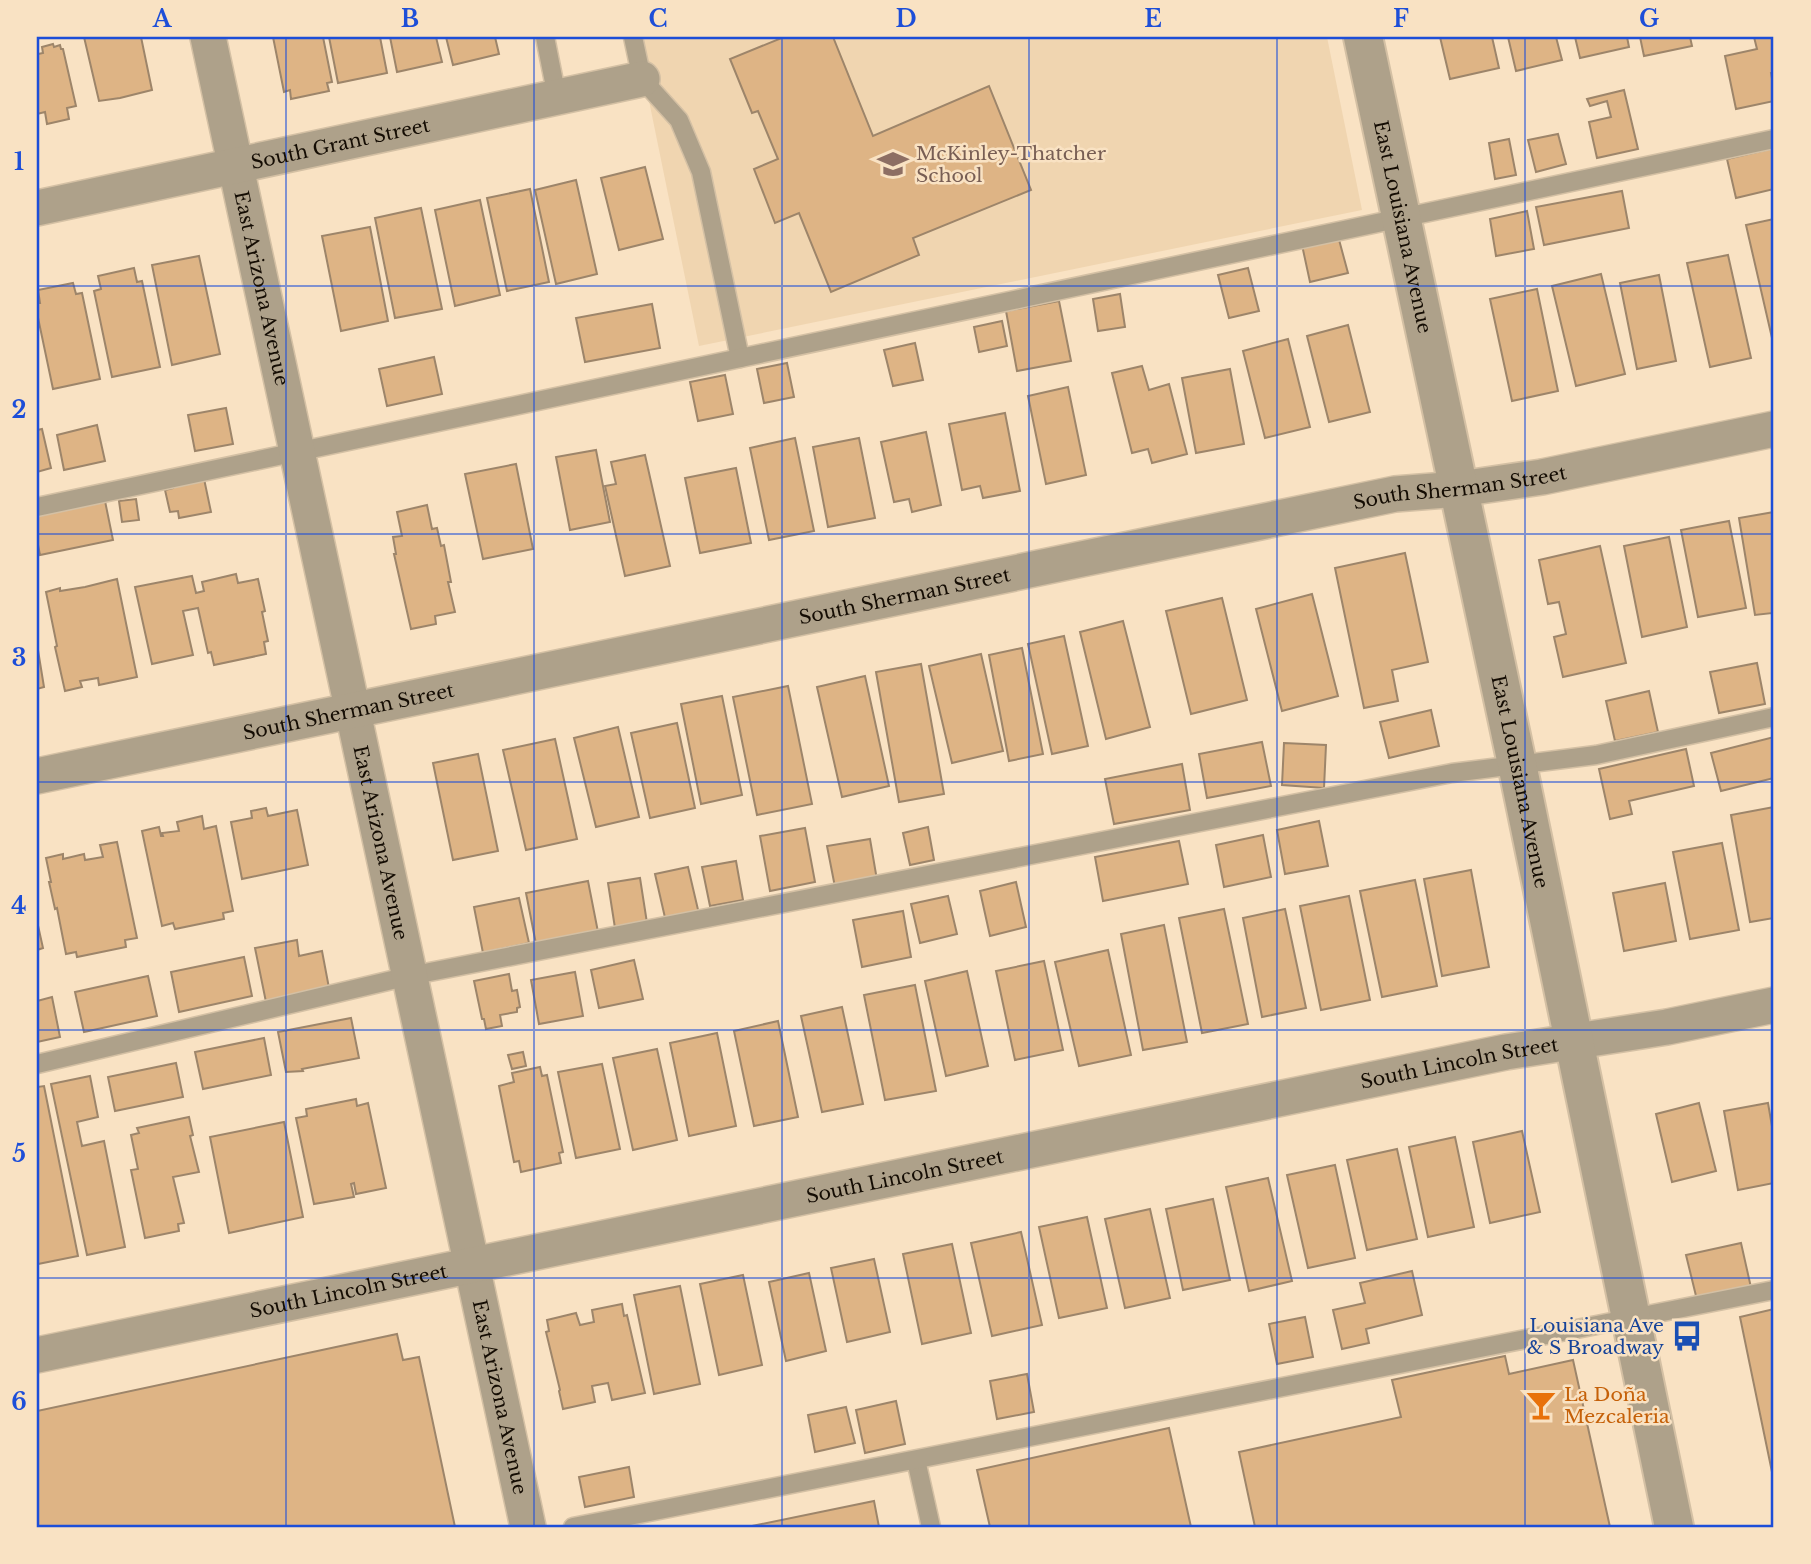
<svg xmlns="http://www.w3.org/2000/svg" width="1811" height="1564" viewBox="0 0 1811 1564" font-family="'Libre Baskerville',serif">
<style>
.built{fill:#f0d5b0}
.building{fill:#deb485;stroke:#9d856a;stroke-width:2}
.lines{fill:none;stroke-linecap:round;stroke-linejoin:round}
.service-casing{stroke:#d4c0a4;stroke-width:21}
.minor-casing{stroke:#d4c0a4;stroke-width:38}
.tertiary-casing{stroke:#d4c0a4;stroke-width:42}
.service{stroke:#aea18a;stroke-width:18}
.minor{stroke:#aea18a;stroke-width:35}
.tertiary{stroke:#aea18a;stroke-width:38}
.grid{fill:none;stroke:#1d4ed8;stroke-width:2;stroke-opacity:0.55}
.labels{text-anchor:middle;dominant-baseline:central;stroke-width:5;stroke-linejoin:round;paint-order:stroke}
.street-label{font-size:19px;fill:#140c03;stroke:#f9e2c3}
.education-label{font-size:19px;fill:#785e54;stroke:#f9e2c3;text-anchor:start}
.transit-label{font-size:19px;fill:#164399;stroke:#f9e2c3;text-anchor:end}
.food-label{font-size:19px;fill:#c56008;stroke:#f9e2c3;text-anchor:start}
.neatline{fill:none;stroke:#1d4ed8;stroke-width:2.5}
.grid-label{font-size:23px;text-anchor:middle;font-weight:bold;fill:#1d4ed8}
</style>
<rect width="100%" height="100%" fill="#f9e2c3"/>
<polygon class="built" points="636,37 1327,37 1362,210 699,346"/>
<g class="building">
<polygon points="84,37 141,37 152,90 120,98 99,101"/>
<polygon points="273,37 323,37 332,82 327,83 329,91 291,99 290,90 284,92"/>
<polygon points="329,37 380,37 387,73 338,83"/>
<polygon points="390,37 436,37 442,62 397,72"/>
<polygon points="446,37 495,37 499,54 453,65"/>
<polygon points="784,37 833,37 873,136 989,86 1031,190 913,238 919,255 831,292 799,213 775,223 754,169 778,159 758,111 752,113 730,59"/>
<polygon points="1440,37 1492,37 1499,68 1450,79"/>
<polygon points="1508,37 1556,37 1562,60 1516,71"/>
<polygon points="1575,37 1627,37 1629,47 1580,58"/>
<polygon points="1640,37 1690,37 1692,46 1644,56"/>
<polygon points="1754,37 1774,37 1774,72 1771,73 1774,90 1774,101 1736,109 1725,56 1757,49"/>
<polygon points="53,44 54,47 60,45 61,49 63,49 76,106 67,108 69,119 47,124 45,112 37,114 37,50 38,54 43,53 42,47"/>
<polygon points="1624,90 1638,149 1597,158 1589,122 1611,117 1607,101 1590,106 1587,99"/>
<polygon points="1558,134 1566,164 1536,172 1528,140"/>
<polygon points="1509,139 1516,175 1495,179 1489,143"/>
<polygon points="1774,148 1774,189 1736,198 1727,159"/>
<polygon points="645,167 663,239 619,250 601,178"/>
<polygon points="576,180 597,274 556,284 535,190"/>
<polygon points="530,189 549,282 507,291 487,198"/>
<polygon points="1622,191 1629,228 1544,245 1536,207"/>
<polygon points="480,200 500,295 455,306 435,210"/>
<polygon points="421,208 442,309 395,318 375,218"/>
<polygon points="1527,211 1534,249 1496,256 1490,219"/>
<polygon points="1774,219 1774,338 1772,338 1746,225"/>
<polygon points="370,227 388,321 341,331 322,236"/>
<polygon points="1338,236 1348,273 1310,282 1302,245"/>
<polygon points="1728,255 1751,358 1710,367 1687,263"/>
<polygon points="199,256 220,354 172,365 152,265"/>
<polygon points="134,268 137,282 142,281 160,367 112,377 94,291 101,289 98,276"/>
<polygon points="1248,268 1259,311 1229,318 1218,275"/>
<polygon points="1601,274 1625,374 1576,386 1552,286"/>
<polygon points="1659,275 1676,361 1637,369 1620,283"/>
<polygon points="73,283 76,294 82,293 100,379 53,389 37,313 37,303 40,303 38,290"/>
<polygon points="1537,289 1558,391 1512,401 1490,299"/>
<polygon points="1120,294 1125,327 1098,331 1093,299"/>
<polygon points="1059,301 1071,361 1017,371 1006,311"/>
<polygon points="652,304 660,348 585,362 576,318"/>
<polygon points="1002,321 1007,346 979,352 974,327"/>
<polygon points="1348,325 1370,412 1329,422 1307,336"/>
<polygon points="1288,339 1310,427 1265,438 1243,351"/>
<polygon points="915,343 923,380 893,386 884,350"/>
<polygon points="434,357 442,394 387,406 379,369"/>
<polygon points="787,363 794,397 764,403 757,369"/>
<polygon points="1142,366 1149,390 1169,384 1187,454 1152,463 1148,449 1132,453 1112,373"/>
<polygon points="1230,369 1244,444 1196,453 1182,378"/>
<polygon points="725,375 733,414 698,421 690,382"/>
<polygon points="1068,387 1086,475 1046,484 1028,396"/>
<polygon points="226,408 233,444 195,451 188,415"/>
<polygon points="1005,413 1020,491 983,498 980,486 962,490 949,424"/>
<polygon points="97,425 105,461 64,470 57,435"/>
<polygon points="42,429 51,468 37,472 37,430"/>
<polygon points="926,432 941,505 912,512 909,499 894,502 881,442"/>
<polygon points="795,438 814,531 769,540 750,448"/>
<polygon points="859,438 875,518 828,527 813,447"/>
<polygon points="596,450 610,522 570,530 556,457"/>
<polygon points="645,455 670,566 625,576 605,486 616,484 611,462"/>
<polygon points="516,464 533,549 483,559 465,474"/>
<polygon points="736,468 751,543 700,553 685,478"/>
<polygon points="203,474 211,512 179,518 178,511 170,512 165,490 173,488 171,481"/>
<polygon points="136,499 139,520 122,522 119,501"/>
<polygon points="105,501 113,540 40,555 37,540 37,514"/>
<polygon points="427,505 432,529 437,528 441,546 444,545 451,582 448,582 455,612 435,616 436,624 411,629 394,554 396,554 393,537 402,536 397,512"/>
<polygon points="1774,512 1774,623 1772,613 1755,615 1739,518"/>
<polygon points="1729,521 1746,608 1698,617 1681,530"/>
<polygon points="1669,537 1687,627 1642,637 1624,546"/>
<polygon points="1600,546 1626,663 1563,677 1554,637 1566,634 1559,602 1548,604 1539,560"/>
<polygon points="1405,553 1428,662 1392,670 1398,701 1364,708 1335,568"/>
<polygon points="236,574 238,583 258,579 265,611 262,612 268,641 264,642 266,654 214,665 211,652 208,653 198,608 183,611 193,655 152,664 135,587 192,576 196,593 204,591 202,582"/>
<polygon points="117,579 137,677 99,685 98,678 80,681 82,687 65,691 55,647 57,646 46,592 60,588 60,591 85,587"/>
<polygon points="1312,594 1338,696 1282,711 1256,609"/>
<polygon points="1222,598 1247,700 1191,714 1166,611"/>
<polygon points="1123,621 1150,727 1106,739 1080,632"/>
<polygon points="1064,636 1088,746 1052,754 1028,644"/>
<polygon points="37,644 44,687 37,689"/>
<polygon points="1022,648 1043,754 1009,761 989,655"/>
<polygon points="981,654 1003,751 952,763 929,666"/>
<polygon points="1757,663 1765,704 1719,713 1710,672"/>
<polygon points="921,664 944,794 899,802 876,672"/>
<polygon points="865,676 889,786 842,797 817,687"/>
<polygon points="788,686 812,804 757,815 733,697"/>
<polygon points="1649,691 1658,732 1615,741 1606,701"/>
<polygon points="722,696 742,795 701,804 681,704"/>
<polygon points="1431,710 1439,746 1389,758 1380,722"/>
<polygon points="677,723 695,808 650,818 631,733"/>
<polygon points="618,727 639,817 596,827 574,738"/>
<polygon points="1774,737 1774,778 1721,791 1711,753"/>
<polygon points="555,739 577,839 526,850 503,750"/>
<polygon points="1262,742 1271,786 1207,798 1199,754"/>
<polygon points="1284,743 1326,745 1324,788 1282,785"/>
<polygon points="1686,749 1694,786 1629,801 1632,814 1610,819 1599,769"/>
<polygon points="478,754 498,851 453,860 433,763"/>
<polygon points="1182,764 1190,810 1114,824 1105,779"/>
<polygon points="1774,807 1774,918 1750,922 1731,815"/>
<polygon points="266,808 268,816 297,810 308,865 242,879 231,822 252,818 251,811"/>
<polygon points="202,816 204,829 216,826 233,911 223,913 224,919 175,929 173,923 162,926 142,831 159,827 161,836 163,836 162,833 179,831 177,822"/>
<polygon points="1319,821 1328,866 1285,874 1277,830"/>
<polygon points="928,827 934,860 910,865 903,833"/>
<polygon points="805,828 815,882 770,891 760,836"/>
<polygon points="1263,835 1271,877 1224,887 1216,845"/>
<polygon points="870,839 877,880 835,887 827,846"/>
<polygon points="1179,841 1188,884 1103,901 1095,857"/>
<polygon points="117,842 137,938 125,940 126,947 77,957 76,952 66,954 57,908 55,909 49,882 51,882 46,858 63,854 63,859 84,854 85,860 103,857 100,845"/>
<polygon points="1722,843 1739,930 1690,939 1673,852"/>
<polygon points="736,861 743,900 710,906 702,867"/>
<polygon points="688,867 699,914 666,922 655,874"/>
<polygon points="1471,870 1489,967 1442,976 1424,879"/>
<polygon points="640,878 647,923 615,928 608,883"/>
<polygon points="1415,880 1437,986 1382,997 1360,891"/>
<polygon points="588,881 598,932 536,944 526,893"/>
<polygon points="1016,882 1026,927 990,936 980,891"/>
<polygon points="1665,883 1676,941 1624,951 1613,893"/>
<polygon points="948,896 957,934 920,943 911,904"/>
<polygon points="1349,896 1370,1000 1321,1010 1300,906"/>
<polygon points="519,898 529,943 483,953 474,907"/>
<polygon points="1224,909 1248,1024 1202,1033 1179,918"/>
<polygon points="1285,909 1306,1008 1262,1017 1243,918"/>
<polygon points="903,911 911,957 862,967 853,920"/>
<polygon points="37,921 43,948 37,950"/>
<polygon points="1164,925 1187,1042 1143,1050 1121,934"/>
<polygon points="297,940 299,956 322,951 329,988 266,1002 255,948"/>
<polygon points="1108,950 1131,1055 1079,1066 1055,962"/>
<polygon points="244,957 252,996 179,1012 171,972"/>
<polygon points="634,960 643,999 599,1008 591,970"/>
<polygon points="1044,961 1063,1050 1015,1060 996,971"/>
<polygon points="967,971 988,1066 946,1076 925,981"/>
<polygon points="575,972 583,1016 539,1024 531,980"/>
<polygon points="509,974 512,991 517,990 520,1007 517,1008 517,1012 500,1015 502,1026 486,1029 484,1019 482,1019 474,981"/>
<polygon points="148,976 157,1016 84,1032 75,992"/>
<polygon points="915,985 936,1091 885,1100 864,995"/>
<polygon points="52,997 60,1037 37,1042 37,1001"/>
<polygon points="842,1007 863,1104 822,1112 801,1016"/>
<polygon points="351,1018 359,1058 302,1069 303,1071 286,1072 278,1032"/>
<polygon points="778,1021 798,1117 754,1126 734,1031"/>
<polygon points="717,1033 736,1126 689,1136 670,1043"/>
<polygon points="264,1038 271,1075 203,1089 195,1052"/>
<polygon points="657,1049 677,1140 633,1150 613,1058"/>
<polygon points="523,1052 526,1066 512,1069 508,1055"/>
<polygon points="176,1063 183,1097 115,1111 108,1077"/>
<polygon points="602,1064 620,1149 576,1158 558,1072"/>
<polygon points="540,1067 542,1076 547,1075 563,1152 559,1153 561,1163 521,1172 519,1161 514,1162 499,1086 514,1082 512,1073"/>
<polygon points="90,1076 98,1117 77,1122 82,1146 104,1141 125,1247 87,1255 51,1084"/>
<polygon points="44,1086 78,1256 38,1264 37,1256 37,1087"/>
<polygon points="356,1099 357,1106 368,1103 386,1188 356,1194 354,1183 351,1184 354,1197 314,1204 296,1118 307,1116 306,1109"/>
<polygon points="1699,1103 1716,1171 1672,1182 1656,1114"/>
<polygon points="1768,1103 1774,1138 1774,1183 1738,1190 1724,1111"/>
<polygon points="189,1117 193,1135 190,1136 199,1172 173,1177 184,1223 178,1224 179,1231 145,1238 131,1170 138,1169 131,1135 139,1133 137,1128"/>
<polygon points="284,1122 303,1217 229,1233 210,1137"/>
<polygon points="1522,1131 1540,1212 1490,1223 1473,1142"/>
<polygon points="1455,1137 1474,1227 1428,1237 1409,1147"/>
<polygon points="1397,1149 1417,1239 1367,1250 1347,1160"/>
<polygon points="1335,1165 1355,1258 1308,1268 1287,1175"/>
<polygon points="1268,1178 1292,1281 1249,1291 1226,1187"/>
<polygon points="1213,1199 1230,1280 1183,1290 1166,1209"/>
<polygon points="1150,1209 1170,1298 1125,1308 1105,1219"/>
<polygon points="1087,1217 1107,1308 1059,1318 1039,1227"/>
<polygon points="1021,1232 1042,1325 992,1336 971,1243"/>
<polygon points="1741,1243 1752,1292 1698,1304 1686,1255"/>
<polygon points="952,1244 971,1333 922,1344 903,1254"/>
<polygon points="874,1259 890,1332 847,1342 831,1268"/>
<polygon points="1412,1271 1422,1315 1366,1329 1369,1343 1342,1349 1333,1310 1365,1303 1360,1283"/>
<polygon points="809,1273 826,1351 786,1361 769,1282"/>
<polygon points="743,1275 762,1365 719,1375 700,1284"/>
<polygon points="680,1286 700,1384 654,1394 634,1295"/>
<polygon points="622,1304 624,1316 627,1315 645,1393 612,1400 608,1383 592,1386 595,1402 563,1409 559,1391 560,1390 546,1332 549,1331 547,1320 576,1313 580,1325 594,1322 592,1310"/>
<polygon points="1774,1309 1774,1471 1772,1472 1740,1317"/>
<polygon points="1305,1317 1313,1357 1277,1364 1269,1324"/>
<polygon points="397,1334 403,1360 419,1357 455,1527 37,1527 37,1411"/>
<polygon points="1505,1356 1509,1374 1573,1360 1610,1527 1255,1527 1239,1452 1401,1417 1392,1380"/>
<polygon points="1027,1374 1034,1412 997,1419 990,1381"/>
<polygon points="896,1401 905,1444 865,1453 856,1410"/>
<polygon points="846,1407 855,1443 815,1452 808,1415"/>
<polygon points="1169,1428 1191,1527 990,1527 977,1470"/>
<polygon points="629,1467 634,1497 585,1507 579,1477"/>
<polygon points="874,1501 879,1527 747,1527"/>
</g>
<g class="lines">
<g class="service-casing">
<g id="service">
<polyline points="545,37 557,97"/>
<polyline points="633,37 642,79 679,120 701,172 740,358"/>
<path d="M37,507C616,386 1194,258 1774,139"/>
<polyline points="37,1064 409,976 1452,773 1596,755 1774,717"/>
<polyline points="916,1460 931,1527"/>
<polyline points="573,1527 1774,1290"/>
</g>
</g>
<g class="minor-casing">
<g id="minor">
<path id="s1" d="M208,37L528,1527"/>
<path id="s2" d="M37,208L642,79"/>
<path id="s3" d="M37,776L1395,494L1459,489L1542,477L1774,429"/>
<path id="s4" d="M37,1355L1506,1052L1667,1027L1774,1005"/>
</g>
</g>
<g class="tertiary-casing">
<g id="tertiary">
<path id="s5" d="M1363,37L1517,764L1674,1527"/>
</g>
</g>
<use href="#service" class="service"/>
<use href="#minor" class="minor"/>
<use href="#tertiary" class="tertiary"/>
</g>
<path class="grid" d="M286,37V1527M534,37V1527M782,37V1527M1029,37V1527M1277,37V1527M1525,37V1527M37,286H1774M37,534H1774M37,782H1774M37,1030H1774M37,1278H1774"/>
<defs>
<g id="school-bare" transform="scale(2.415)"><path d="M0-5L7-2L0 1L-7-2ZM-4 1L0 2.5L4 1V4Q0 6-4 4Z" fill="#8d6e63" stroke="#f9e2c3" stroke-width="2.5" paint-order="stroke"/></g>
<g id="bus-bare" transform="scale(2.415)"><path d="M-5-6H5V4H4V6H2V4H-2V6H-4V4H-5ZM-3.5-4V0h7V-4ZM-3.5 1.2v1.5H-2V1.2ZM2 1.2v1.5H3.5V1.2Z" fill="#1a4fb4" stroke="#f9e2c3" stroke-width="2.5" paint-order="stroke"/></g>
<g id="bar-bare" transform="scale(2.415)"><path d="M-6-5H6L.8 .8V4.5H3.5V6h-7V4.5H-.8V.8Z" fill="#e8710a" stroke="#f9e2c3" stroke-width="2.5" paint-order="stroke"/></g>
</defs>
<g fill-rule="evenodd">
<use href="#school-bare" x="893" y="164"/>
<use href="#bus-bare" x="1687" y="1336"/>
<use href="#bar-bare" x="1541" y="1405"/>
</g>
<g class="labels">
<g class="street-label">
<text stroke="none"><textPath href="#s2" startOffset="310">South Grant Street</textPath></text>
<text stroke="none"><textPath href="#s5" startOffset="194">East Louisiana Avenue</textPath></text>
<text stroke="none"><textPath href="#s1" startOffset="257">East Arizona Avenue</textPath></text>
<text stroke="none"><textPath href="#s3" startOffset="1452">South Sherman Street</textPath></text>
<text stroke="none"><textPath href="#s3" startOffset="886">South Sherman Street</textPath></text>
<text stroke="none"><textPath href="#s3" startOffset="318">South Sherman Street</textPath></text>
<text stroke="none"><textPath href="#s5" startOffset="761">East Louisiana Avenue</textPath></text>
<text stroke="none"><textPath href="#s1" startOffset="824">East Arizona Avenue</textPath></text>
<text stroke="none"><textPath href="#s4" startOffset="1452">South Lincoln Street</textPath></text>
<text stroke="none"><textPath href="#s4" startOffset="886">South Lincoln Street</textPath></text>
<text stroke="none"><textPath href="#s4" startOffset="318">South Lincoln Street</textPath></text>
<text stroke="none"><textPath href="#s1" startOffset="1391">East Arizona Avenue</textPath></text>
</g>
<g class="education-label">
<text x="916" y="153">McKinley-Thatcher<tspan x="916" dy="22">School</tspan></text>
</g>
<g class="transit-label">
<text x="1664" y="1325">Louisiana Ave<tspan x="1664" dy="22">&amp; S Broadway</tspan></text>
</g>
<g class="food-label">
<text x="1564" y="1394">La Doña<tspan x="1564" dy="22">Mezcaleria</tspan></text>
</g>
</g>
<rect width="1811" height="1564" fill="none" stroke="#f9e2c3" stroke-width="77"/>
<rect x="38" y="38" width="1734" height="1488" class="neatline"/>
<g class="grid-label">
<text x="162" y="27">A</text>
<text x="410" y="27">B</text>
<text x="658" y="27">C</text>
<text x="906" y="27">D</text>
<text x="1153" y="27">E</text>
<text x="1401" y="27">F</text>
<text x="1649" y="27">G</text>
<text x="19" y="170">1</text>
<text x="19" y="418">2</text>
<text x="19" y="666">3</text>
<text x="19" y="914">4</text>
<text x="19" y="1162">5</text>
<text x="19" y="1410">6</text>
</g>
</svg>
